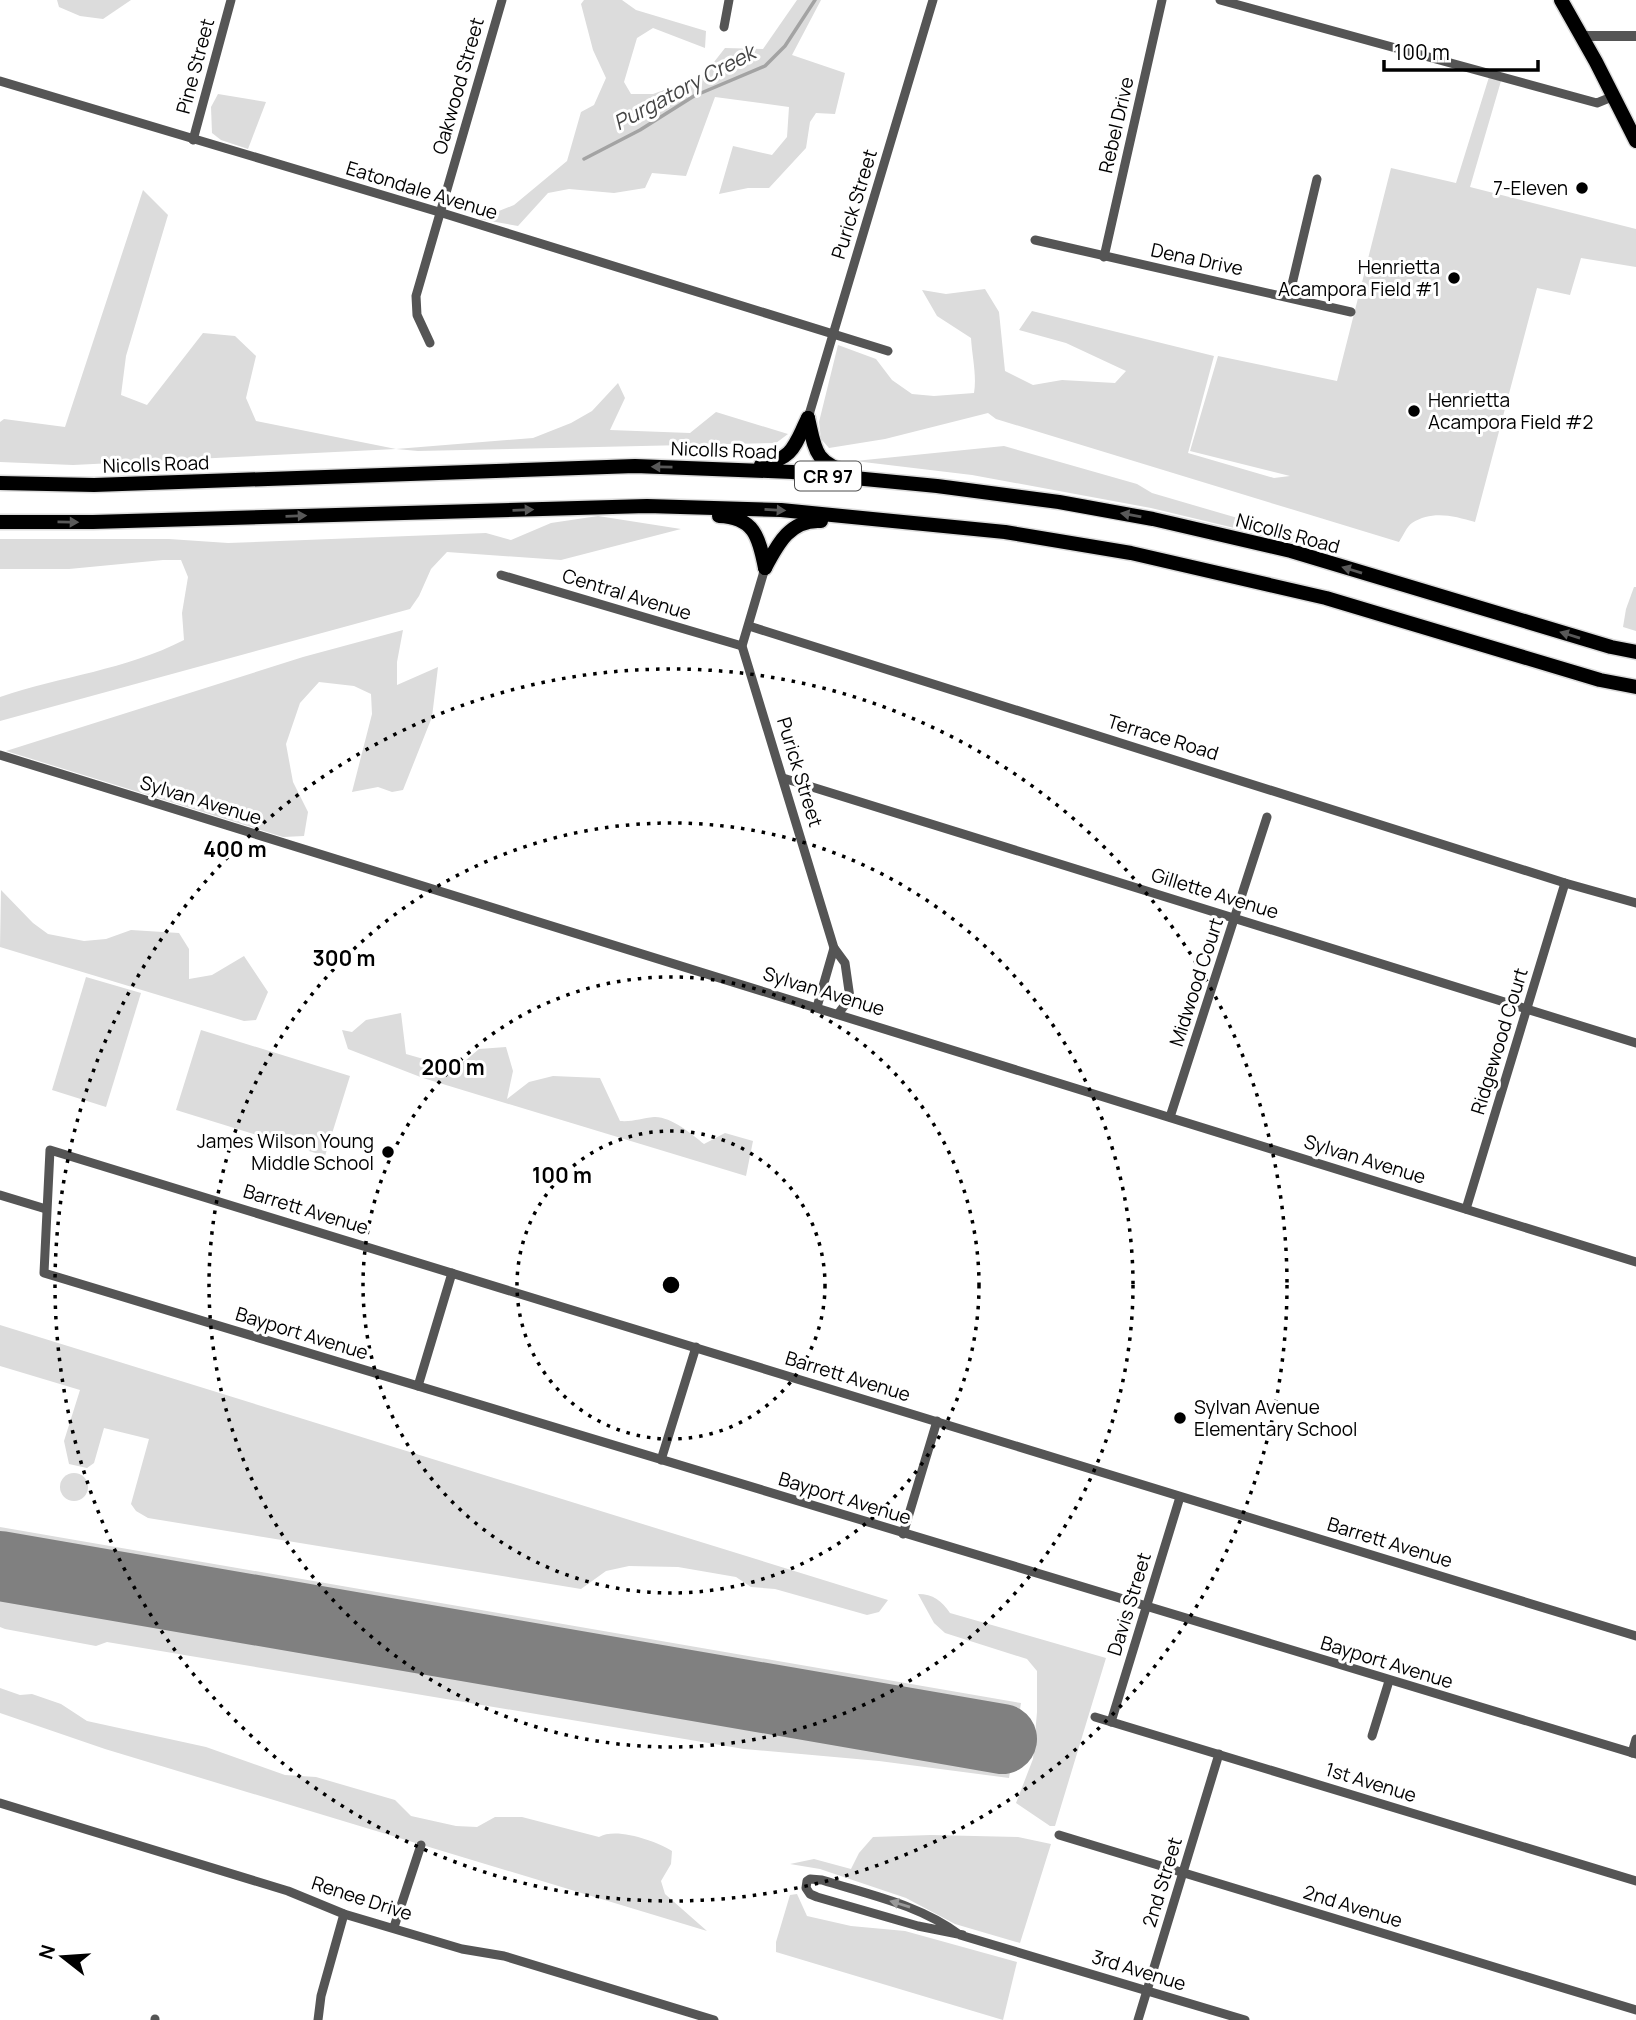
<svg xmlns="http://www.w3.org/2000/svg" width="1636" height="2020" viewBox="0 0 1636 2020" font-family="Manrope,sans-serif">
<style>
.green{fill:#dcdcdc}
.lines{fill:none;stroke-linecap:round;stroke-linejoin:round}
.stream{stroke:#a3a3a3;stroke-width:3.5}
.runway{stroke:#808080;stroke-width:70}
.primary-casing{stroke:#dbdbdb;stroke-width:17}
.trunk-casing{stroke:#dbdbdb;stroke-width:17}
.minor{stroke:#555;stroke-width:9}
.tertiary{stroke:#555;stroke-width:10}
.primary{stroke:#000;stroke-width:14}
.trunk{stroke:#000;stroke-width:14}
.oneway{fill:#595959}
.oneway2{fill:#999}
.ring{fill:none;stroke:#000;stroke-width:3.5;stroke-dasharray:3.5 7}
.poi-dot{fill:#000;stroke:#fff;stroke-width:2.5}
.labels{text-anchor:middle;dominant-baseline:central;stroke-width:6;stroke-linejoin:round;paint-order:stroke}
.shield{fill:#fff;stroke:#4c4c4c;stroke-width:2}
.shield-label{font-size:18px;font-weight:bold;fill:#000}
.street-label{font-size:19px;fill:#000;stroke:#fff}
.poi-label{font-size:19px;fill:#000;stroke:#fff;text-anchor:end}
.water-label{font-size:21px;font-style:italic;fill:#444;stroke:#fff}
.centre{fill:#000;stroke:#fff;stroke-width:3.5}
.ring-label{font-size:21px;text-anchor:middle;font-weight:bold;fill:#000;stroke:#fff;stroke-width:6;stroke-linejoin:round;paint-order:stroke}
</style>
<rect width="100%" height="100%" fill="#fff"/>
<g class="green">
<polygon points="57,0 131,0 103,19 80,16 59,7"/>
<polygon points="584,0 622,0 636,10 706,31 705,48 653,28 637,38 624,82 631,94 653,94 692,80 707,71 725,48 763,49 797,0 821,0 792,55 845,73 835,114 816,113 810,122 806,148 769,188 748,188 719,194 733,146 772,155 787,137 789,107 715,97 686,176 652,173 645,188 614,193 569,189 548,193 518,226 479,219 514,205 567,161 581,112 594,105 606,78 593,50 581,4"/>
<path d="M1489,77L1501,81L1470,187L1636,229V267L1581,258L1570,295L1537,288L1475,522C1454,516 1432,510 1412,523C1407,526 1403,536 1399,542L996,419L988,413L885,439L829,448L821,439L819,422L838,345L876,359L892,380L912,394L934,396L974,393C977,376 972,356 971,338L937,316L922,290L946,294L985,289L999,312L1005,371L1033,385L1062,380L1115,383L1126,371L1066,343L1019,330L1032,311L1214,356L1188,453L1274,478L1290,476L1190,451L1218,356L1337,381L1391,168L1456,183Z"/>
<polygon points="218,94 266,102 248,149 221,140 212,133 211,107"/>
<polygon points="143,190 168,215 126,356 121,395 147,405 203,333 235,336 256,356 246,398 256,421 396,449 533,438 571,423 592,411 618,383 625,398 610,430 690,433 716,412 788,434 776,443 418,451 396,449 73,465 0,462 0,422 4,419 65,427"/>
<polygon points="1004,446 1137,484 1152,493 1316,541 1335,542 1318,548 1151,508 972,475 855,461"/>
<path d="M598,516L681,529L561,560L447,552L431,569L419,596L410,609L0,721V697C61,676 126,670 184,640L182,613L188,577L181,560H163L69,569H0V539H169L228,543L486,533L511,540L551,523Z"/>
<polygon points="1634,587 1636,587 1636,631 1623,627 1626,609"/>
<polygon points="403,630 397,662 397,685 438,667 432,717 403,790 392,792 378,787 352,792 372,714 371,694 354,686 319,682 300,703 286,744 293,782 308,812 304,836 283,837 6,751 303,657"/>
<polygon points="1,890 33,923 48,934 84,941 106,939 131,930 179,933 189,949 189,979 212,975 244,956 268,992 256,1020 244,1021 0,947"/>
<polygon points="86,977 141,993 106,1107 52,1090"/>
<path d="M401,1013L406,1054L448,1066L465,1061L479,1049L506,1047L513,1071L507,1099L529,1082L553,1076L600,1078L620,1121C633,1122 642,1118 654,1117C670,1116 692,1134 704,1144L725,1133L753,1141L746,1176L423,1078L348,1049L342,1030L352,1032L366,1020Z"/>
<polygon points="201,1030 350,1076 325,1156 176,1110"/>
<polygon points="0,1325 888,1600 879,1612 867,1615 775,1589 751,1587 736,1577 678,1567 629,1566 606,1571 581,1589 148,1518 136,1511 131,1504 149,1439 104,1428 94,1463 87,1468 69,1464 64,1441 80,1390 0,1366"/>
<circle cx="74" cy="1487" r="14"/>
<polygon points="0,1527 1021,1703 1009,1778 879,1761 744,1749 107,1642 96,1646 5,1629 0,1627"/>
<path d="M918,1594C933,1594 942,1601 950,1613L1106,1658L1055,1826H1050L1016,1803L1033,1759L1037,1712V1671L1027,1659L945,1633L934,1623Z"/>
<path d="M0,1688L20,1695L32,1694L61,1704L87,1721L206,1747L285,1775L316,1777L395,1800L411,1816L456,1826L477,1827L495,1817H522L599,1837C616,1827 656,1841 672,1851L671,1864L661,1881L665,1894L707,1931L105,1749L0,1713Z"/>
<polygon points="931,1835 1018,1837 1051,1844 1020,1943 955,1924 906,1898 820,1869 790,1864 814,1859 851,1869 859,1853 873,1837"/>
<polygon points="797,1894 807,1916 851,1926 905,1931 1017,1962 1003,2020 776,1952 776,1942 790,1895"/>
</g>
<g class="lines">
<polyline class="stream" points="584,159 640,130 694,96 765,66 785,46 815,0"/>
<polyline class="runway" points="0,1566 1002,1739"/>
<g class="primary-casing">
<polyline id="primary" points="1561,0 1596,62 1636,141"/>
</g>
<g class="trunk-casing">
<g id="trunk">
<path d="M808,418C815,448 814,464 849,472"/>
<path d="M761,465C794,458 794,446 808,418"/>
<polyline points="0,483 94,485 635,466 792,472 937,486 1059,502 1153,519 1291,551 1611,647 1636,652"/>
<path d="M719,516C754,517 759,537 765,568"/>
<polyline points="0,522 93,522 647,506 781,510 1005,532 1131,553 1326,598 1600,680 1636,687"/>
<path d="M765,568C778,543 791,519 821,521"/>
</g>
</g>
<g class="minor">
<polyline points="1220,0 1597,103 1614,96"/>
<polyline points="724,27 729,0"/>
<polyline points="0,81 439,212 888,351"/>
<polyline points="193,140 231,0"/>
<polyline points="1035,240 1351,312"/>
<polyline points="1104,257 1162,0"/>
<polyline points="1289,297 1317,179"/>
<polyline points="430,343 417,315 416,296 502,0"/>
<polyline points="808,418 933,0"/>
<polyline points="765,568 742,646 834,948"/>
<polyline points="501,575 742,646"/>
<polyline points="749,626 1565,883 1636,903"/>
<polyline points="0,755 1636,1262"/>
<polyline points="783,778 1636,1043"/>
<polyline points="817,1007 834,948 845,963 850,998 838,1014"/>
<polyline points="1170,1117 1267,817"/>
<polyline points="0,1195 46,1209"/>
<polyline points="1466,1209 1565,883"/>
<polyline points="418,1386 452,1273"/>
<polyline points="661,1460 696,1347"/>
<polyline points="903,1534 937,1421"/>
<polyline points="1636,1636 50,1150 44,1273 1636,1754"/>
<polyline points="1095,1717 1636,1881"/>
<polyline points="1111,1722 1180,1497"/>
<polyline points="1372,1736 1389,1681"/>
<polyline points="1632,1753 1636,1739"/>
<polyline points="0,1803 288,1891 344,1914 462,1949 504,1956 714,2020"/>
<polyline points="1059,1835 1636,2010"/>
<polyline points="394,1927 421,1845"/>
<path d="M963,1935L918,1926L817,1897L810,1894L806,1888L807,1881L810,1879L822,1880C870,1895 920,1905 960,1935L1245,2020"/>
<polyline points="155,2020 155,2019"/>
<polyline points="318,2020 321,1996 344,1914"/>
<polyline points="1138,2020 1219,1754"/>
</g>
<polyline class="tertiary" points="1582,36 1636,36"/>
<use href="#primary" class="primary"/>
<use href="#trunk" class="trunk"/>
</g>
<defs><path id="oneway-solid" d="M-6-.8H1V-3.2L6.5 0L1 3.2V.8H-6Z" transform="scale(1.75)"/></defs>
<g class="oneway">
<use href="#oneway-solid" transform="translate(662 467) rotate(-179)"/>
<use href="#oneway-solid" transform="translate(523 510) rotate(-2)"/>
<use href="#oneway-solid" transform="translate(775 510) rotate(3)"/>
<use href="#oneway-solid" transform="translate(1131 515) rotate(-170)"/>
<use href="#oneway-solid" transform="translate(296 516) rotate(-2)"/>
<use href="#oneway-solid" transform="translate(68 522) rotate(1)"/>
<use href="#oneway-solid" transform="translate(1352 570) rotate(-163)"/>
<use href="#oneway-solid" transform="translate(1570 635) rotate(-163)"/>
</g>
<use class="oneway2" href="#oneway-solid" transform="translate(900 1904) rotate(-163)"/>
<g class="ring">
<circle cx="671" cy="1285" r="154"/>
<circle cx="671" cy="1285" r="308"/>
<circle cx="671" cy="1285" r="462"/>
<circle cx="671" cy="1285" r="616"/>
</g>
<g class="poi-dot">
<circle cx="1582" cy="188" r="7"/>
<circle cx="1454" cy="278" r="7"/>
<circle cx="1414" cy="411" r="7"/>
<circle cx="388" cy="1152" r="7"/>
<circle cx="1180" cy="1418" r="7"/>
</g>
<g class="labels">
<rect class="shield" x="795" y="461.5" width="66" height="29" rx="5"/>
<g class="shield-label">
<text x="828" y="476">CR 97</text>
</g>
<g class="street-label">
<text transform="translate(195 66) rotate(-75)">Pine Street</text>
<text transform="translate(458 86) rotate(-74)">Oakwood Street</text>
<text transform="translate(1116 125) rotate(-77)">Rebel Drive</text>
<text transform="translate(422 190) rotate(17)">Eatondale Avenue</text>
<text transform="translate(854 204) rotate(-73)">Purick Street</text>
<text transform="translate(1197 259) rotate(12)">Dena Drive</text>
<text transform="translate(724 450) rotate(2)">Nicolls Road</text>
<text transform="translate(156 464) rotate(-2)">Nicolls Road</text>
<text transform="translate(1288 533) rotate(15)">Nicolls Road</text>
<text transform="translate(627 594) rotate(17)">Central Avenue</text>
<text transform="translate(1163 737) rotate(17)">Terrace Road</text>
<text transform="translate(800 772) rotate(73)">Purick Street</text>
<text transform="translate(201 800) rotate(17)">Sylvan Avenue</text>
<text transform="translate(1215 893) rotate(17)">Gillette Avenue</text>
<text transform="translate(1196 982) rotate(-72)">Midwood Court</text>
<text transform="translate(824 991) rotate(17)">Sylvan Avenue</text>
<text transform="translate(1499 1041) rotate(-73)">Ridgewood Court</text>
<text transform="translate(1365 1159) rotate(17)">Sylvan Avenue</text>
<text transform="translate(306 1209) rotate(17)">Barrett Avenue</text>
<text transform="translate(302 1333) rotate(17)">Bayport Avenue</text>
<text transform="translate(848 1376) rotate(17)">Barrett Avenue</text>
<text transform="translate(845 1498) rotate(17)">Bayport Avenue</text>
<text transform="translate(1390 1542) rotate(17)">Barrett Avenue</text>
<text transform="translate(1129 1604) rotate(-73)">Davis Street</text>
<text transform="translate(1387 1662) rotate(17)">Bayport Avenue</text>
<text transform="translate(1371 1782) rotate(17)">1st Avenue</text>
<text transform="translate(1162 1882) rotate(-73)">2nd Street</text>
<text transform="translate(362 1898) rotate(18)">Renee Drive</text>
<text transform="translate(1353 1906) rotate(17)">2nd Avenue</text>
<text transform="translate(1139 1970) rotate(17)">3rd Avenue</text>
</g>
<g class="poi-label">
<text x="1568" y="188">7-Eleven</text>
<text x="1440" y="267">Henrietta<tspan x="1440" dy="22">Acampora Field #1</tspan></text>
<text x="1428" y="400" text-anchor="start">Henrietta<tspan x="1428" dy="22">Acampora Field #2</tspan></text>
<text x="374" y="1141">James Wilson Young<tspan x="374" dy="22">Middle School</tspan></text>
<text x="1194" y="1407" text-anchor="start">Sylvan Avenue<tspan x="1194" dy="22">Elementary School</tspan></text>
</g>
<g class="water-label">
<text transform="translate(684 87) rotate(-28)">Purgatory Creek</text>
</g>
</g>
<circle cx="671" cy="1285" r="10" class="centre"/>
<g class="ring-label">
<text x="235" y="857">400 m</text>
<text x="344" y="966">300 m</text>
<text x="453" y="1075">200 m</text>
<text x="562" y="1183">100 m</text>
</g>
<g transform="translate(63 1957) rotate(287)" stroke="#ffffff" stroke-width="5" paint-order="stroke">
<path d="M0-5L12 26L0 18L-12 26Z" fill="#000000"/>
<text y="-10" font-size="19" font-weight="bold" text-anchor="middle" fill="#000000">N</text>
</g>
<path d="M1384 60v10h154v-10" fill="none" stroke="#000000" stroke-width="3.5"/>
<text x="1394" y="60" font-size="21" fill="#000000" stroke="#ffffff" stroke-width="5" paint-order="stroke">100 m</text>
</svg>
